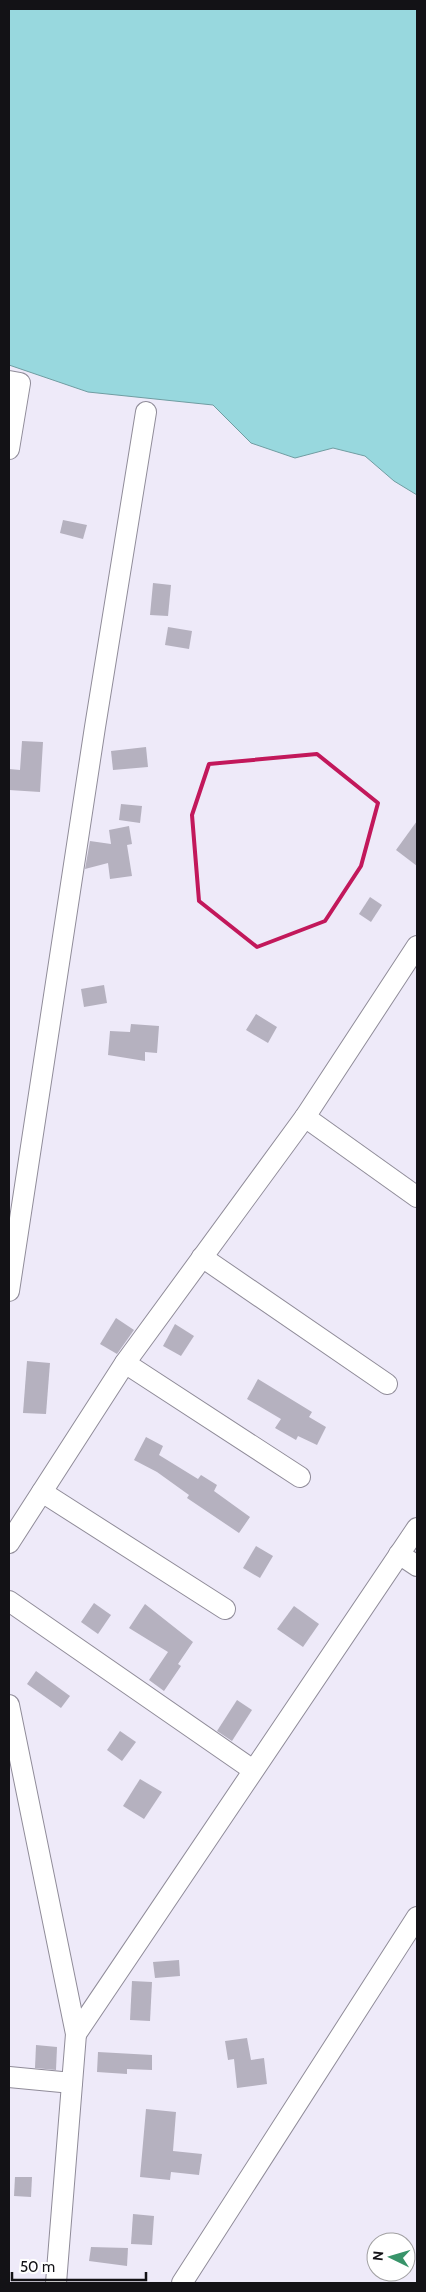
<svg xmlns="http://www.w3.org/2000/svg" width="426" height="2292" viewBox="0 0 426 2292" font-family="Cabin,sans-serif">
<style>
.water{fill:#98d8de;stroke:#709da2}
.building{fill:#b5b1bf}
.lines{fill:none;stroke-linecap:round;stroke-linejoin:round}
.minor-casing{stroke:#908c99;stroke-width:22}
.minor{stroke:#fff;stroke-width:20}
.marked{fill:none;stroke:#c2185b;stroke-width:4;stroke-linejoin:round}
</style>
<rect width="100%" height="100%" fill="#eeeaf9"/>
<polygon class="water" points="9,9 417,9 417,495 394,481 365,456 333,448 295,458 251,443 213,405 88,392 9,365"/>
<g class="building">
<polygon points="63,520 87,525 83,539 60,533"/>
<polygon points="153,583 171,585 168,616 150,615"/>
<polygon points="168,627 192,631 189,649 165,645"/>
<polygon points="22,741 43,742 40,792 9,790 9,769 20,770"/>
<polygon points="146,747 148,767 113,770 111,751"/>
<polygon points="121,804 142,806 140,823 119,820"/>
<polygon points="417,821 417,866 396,850"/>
<polygon points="129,826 132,844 127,845 132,876 110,879 108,863 85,869 90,841 111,844 109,830"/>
<polygon points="370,897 382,905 371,922 359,914"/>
<polygon points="104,985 107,1003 84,1007 81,989"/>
<polygon points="256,1014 277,1027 268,1043 246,1030"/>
<polygon points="131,1024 159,1026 157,1053 145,1052 145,1061 108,1055 110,1031 130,1032"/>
<polygon points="116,1318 134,1330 117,1354 100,1344"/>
<polygon points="175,1324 194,1336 181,1356 163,1346"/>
<polygon points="27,1361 50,1363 46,1414 23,1413"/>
<polygon points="258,1379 312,1412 309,1417 326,1427 317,1445 298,1436 296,1440 275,1428 281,1419 247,1399"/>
<polygon points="146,1437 163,1446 159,1455 198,1479 201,1475 217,1485 214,1491 250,1517 239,1533 187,1498 189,1495 157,1472 134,1460"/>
<polygon points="256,1546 273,1556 260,1578 243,1568"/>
<polygon points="94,1603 111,1615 98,1634 81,1622"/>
<polygon points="145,1604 193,1642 178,1664 181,1666 164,1691 149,1680 168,1652 129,1628"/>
<polygon points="294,1606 319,1624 303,1647 277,1629"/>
<polygon points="36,1671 70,1696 61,1708 27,1684"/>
<polygon points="237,1700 252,1710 232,1741 217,1731"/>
<polygon points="120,1731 136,1742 122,1761 107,1750"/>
<polygon points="140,1779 162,1792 144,1819 123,1806"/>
<polygon points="179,1960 180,1976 155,1978 153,1962"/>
<polygon points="132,1981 152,1982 150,2021 130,2020"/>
<polygon points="247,2038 251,2060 264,2058 267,2084 237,2088 234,2059 228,2060 225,2041"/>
<polygon points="36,2045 57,2047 56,2070 35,2068"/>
<polygon points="98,2052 152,2055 152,2070 127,2069 127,2074 97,2072"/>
<polygon points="146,2109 176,2112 173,2151 202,2154 199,2175 171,2172 170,2180 140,2177"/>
<polygon points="15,2177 32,2177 31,2197 14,2196"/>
<polygon points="133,2214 154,2216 152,2245 131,2244"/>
<polygon points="91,2247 128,2248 127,2266 89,2261"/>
</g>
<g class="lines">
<g class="minor-casing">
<g id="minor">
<polyline points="9,381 20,383 9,449"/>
<polyline points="305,1117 417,1197"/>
<polyline points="202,1257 387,1384"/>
<polyline points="9,1291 95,727 146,412"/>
<polyline points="125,1363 300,1477"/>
<polyline points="42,1492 225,1609"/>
<polyline points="9,1543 125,1363 305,1117 417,946"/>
<polyline points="399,1554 417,1566"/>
<polyline points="9,1601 253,1770"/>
<polyline points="9,1705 76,2034 56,2283"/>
<polyline points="76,2034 417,1528"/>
<polyline points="9,2077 72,2083"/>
<polyline points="182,2283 417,1917"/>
</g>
</g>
<use href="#minor" class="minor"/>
</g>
<path class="marked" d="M317,754L378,803L361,866L325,921L257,947L199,901L192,815L209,764Z"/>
<rect width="426" height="2292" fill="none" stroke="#131216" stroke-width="20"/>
<g transform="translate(391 2257) rotate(275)"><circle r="24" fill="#ffffff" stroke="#a1a0a2"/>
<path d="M0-4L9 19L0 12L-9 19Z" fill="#38946a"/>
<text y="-8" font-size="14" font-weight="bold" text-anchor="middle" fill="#131216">N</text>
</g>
<path d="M12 2272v8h134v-8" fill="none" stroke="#131216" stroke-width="2.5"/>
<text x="20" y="2272" font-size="15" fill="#131216" stroke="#ffffff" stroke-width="4" paint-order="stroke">50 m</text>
</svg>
